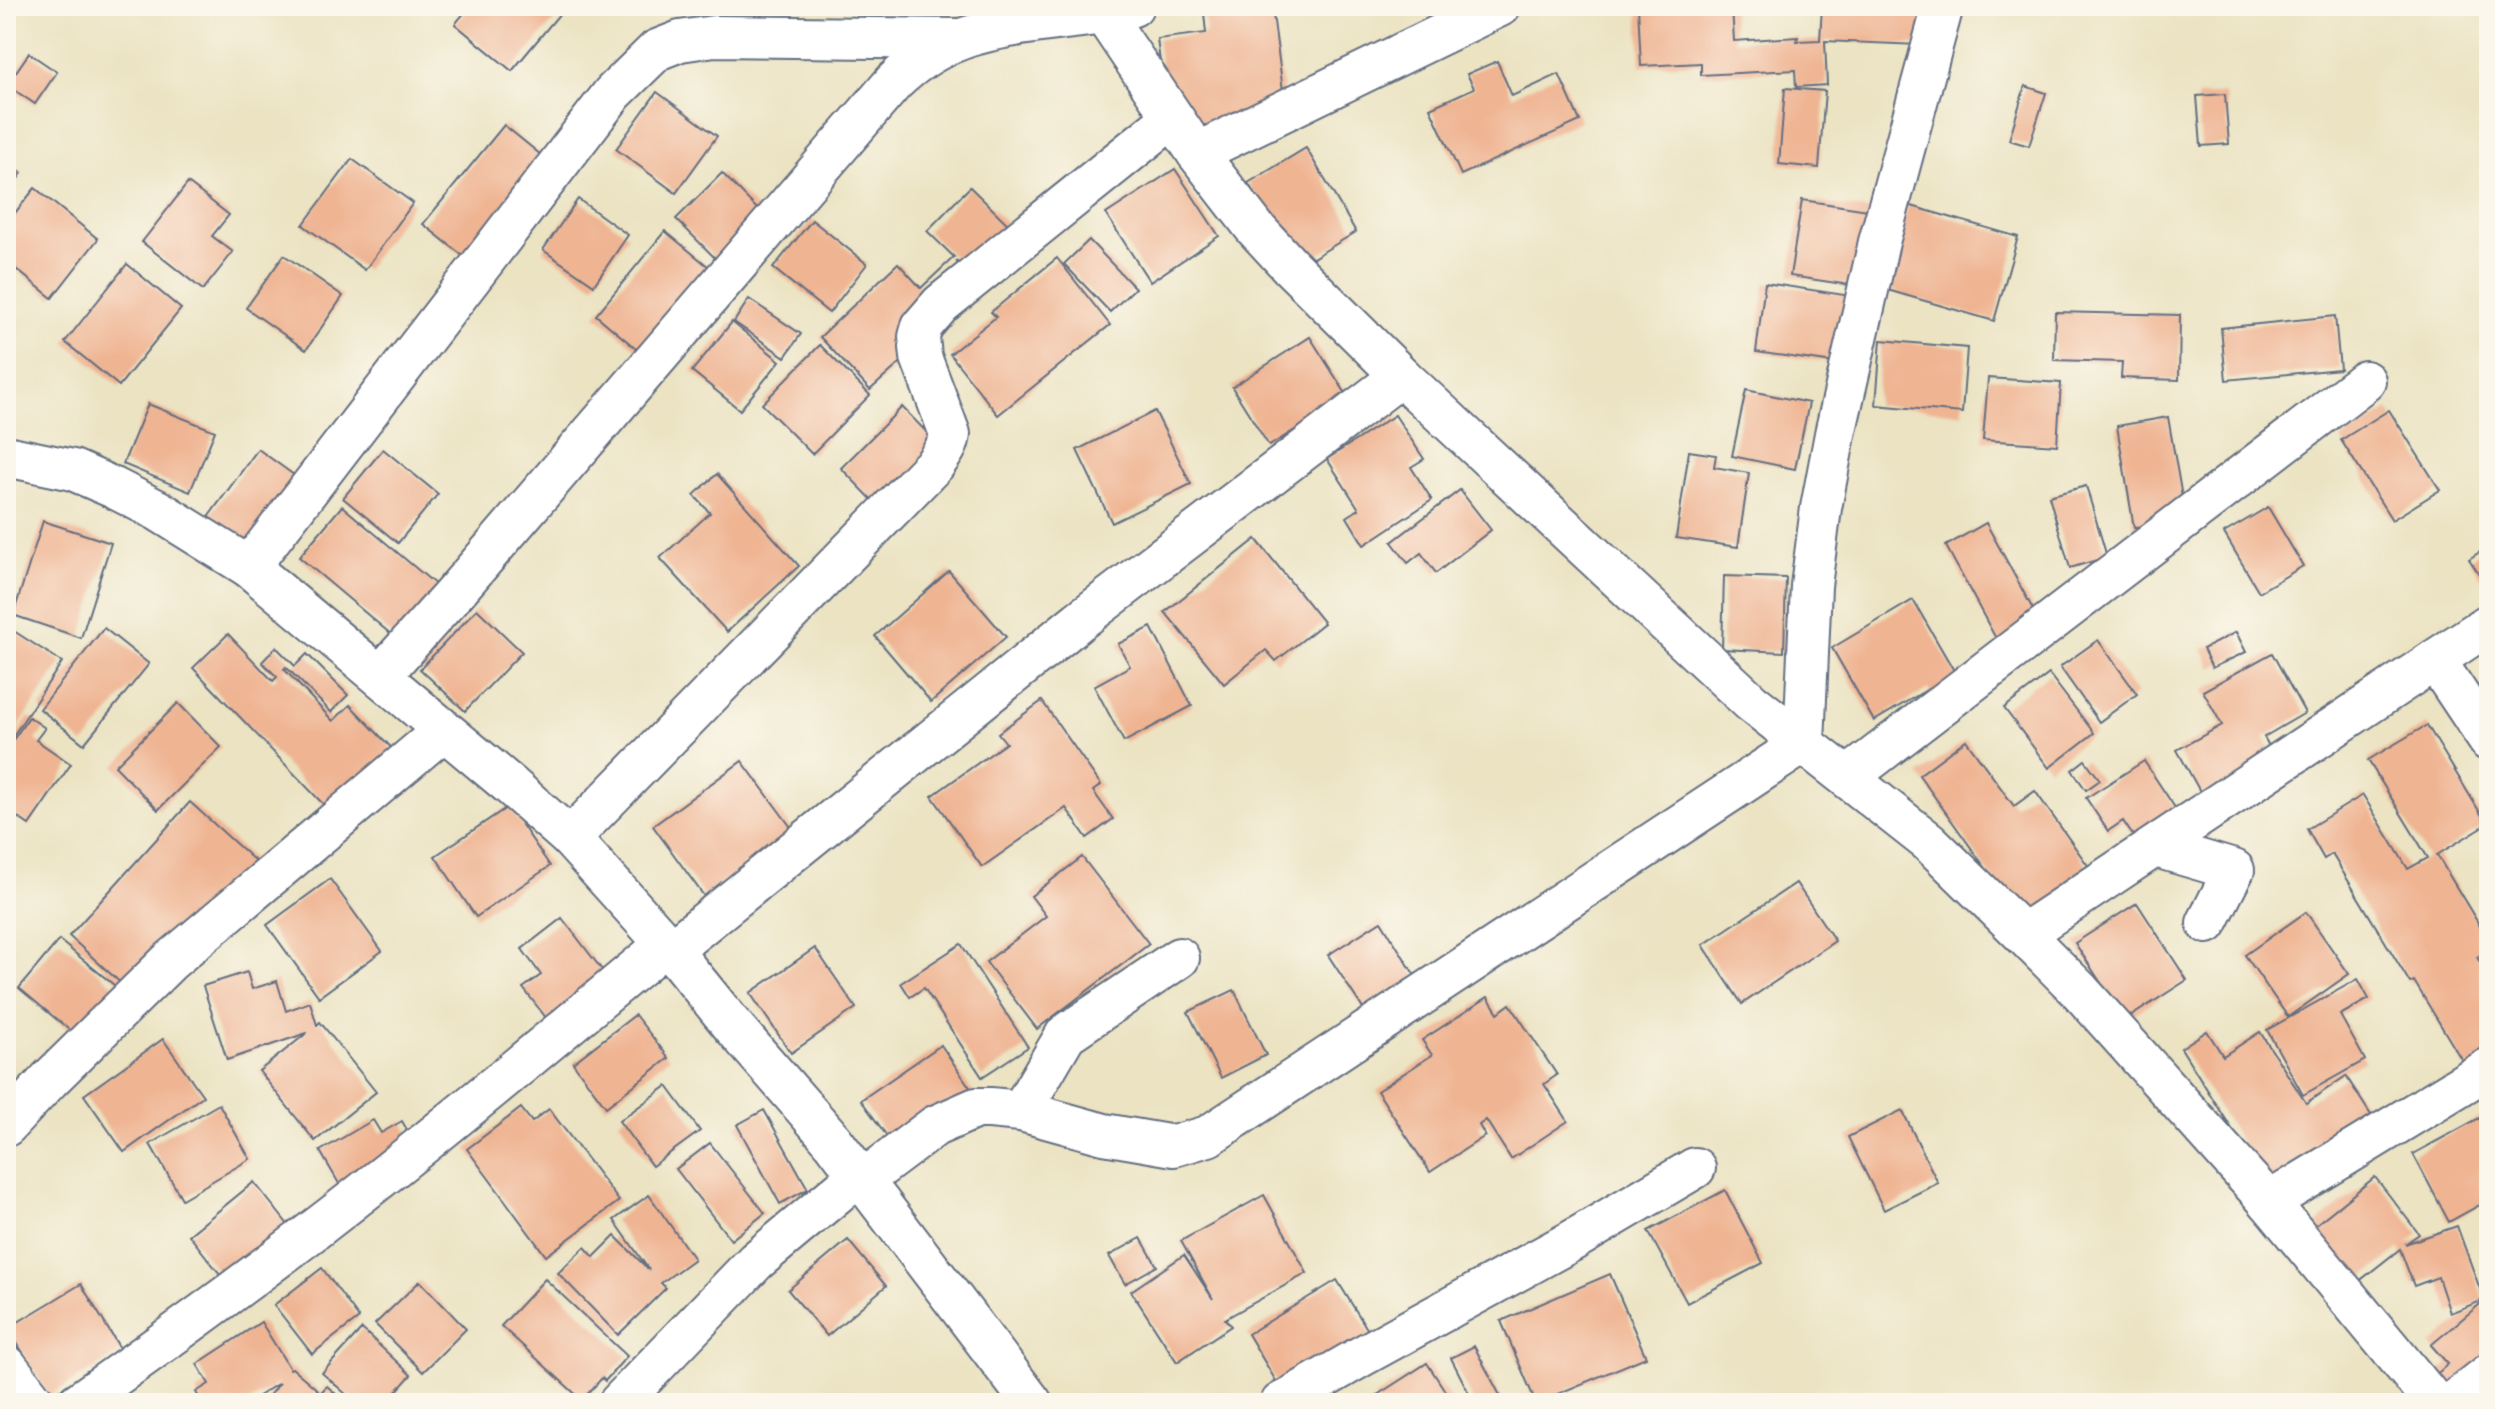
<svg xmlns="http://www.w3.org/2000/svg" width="2495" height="1409" viewBox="0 0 2495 1409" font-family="'IM FELL DW Pica',serif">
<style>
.building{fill:#efb492}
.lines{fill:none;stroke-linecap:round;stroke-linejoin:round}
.minor-casing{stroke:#646e81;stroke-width:44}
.minor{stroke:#fff;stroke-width:40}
</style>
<rect width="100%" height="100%" fill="#fbf7ec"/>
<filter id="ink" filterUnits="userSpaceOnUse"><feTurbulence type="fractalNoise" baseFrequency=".0125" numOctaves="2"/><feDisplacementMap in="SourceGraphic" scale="16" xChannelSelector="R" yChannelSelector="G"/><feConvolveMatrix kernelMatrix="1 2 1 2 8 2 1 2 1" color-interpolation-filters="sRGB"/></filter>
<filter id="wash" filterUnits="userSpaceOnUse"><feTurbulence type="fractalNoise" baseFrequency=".006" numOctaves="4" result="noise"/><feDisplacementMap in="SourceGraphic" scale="32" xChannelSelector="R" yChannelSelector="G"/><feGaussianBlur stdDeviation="1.8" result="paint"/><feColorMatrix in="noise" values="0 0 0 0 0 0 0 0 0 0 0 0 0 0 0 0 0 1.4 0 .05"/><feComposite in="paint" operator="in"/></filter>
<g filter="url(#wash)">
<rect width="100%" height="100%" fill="#ebe3c2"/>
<g id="blocks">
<g class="building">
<polygon points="470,6 566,6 512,71 455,24"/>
<polygon points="1256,6 1272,6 1286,114 1169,130 1157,39 1206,33 1204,13"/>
<polygon points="1638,6 1732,6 1734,41 1798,37 1797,41 1820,40 1822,6 1848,6 1848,11 1944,15 1943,46 1825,41 1827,85 1796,87 1795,70 1701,75 1701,63 1641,66"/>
<polygon points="29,53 57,72 35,104 7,85"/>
<polygon points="1497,61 1512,96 1559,74 1580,121 1461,175 1430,108 1474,88 1467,74"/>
<polygon points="2025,86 2046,93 2029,146 2009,140"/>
<polygon points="1785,88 1825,91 1819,168 1779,164"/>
<polygon points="657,92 717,136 676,193 616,149"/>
<polygon points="2225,94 2229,144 2201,146 2197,96"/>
<polygon points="504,125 557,168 477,267 423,224"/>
<polygon points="1306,148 1356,232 1298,267 1248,183"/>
<polygon points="352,159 413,203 365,270 303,225"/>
<polygon points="6,161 22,173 6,195"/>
<polygon points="1175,169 1219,236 1150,282 1106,214"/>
<polygon points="722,173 767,219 721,264 676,219"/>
<polygon points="188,183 229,215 212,236 233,252 203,290 142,242"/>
<polygon points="970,187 1022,238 979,282 956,261 983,289 870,390 820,337 898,263 921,288 954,257 927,231"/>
<polygon points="35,188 98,239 52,298 6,261 6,224"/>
<polygon points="578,199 628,235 594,285 543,250"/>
<polygon points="1802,200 1875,211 1863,287 1790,276"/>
<polygon points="1908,205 2018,237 1994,321 1884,289"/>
<polygon points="812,220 867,264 829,313 773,268"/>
<polygon points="665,231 721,277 652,362 596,315"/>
<polygon points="1089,240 1135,288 1110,312 1064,264"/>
<polygon points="284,255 343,296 306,350 246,308"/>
<polygon points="1057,258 1110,325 998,415 950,354 996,317 991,312"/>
<polygon points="127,264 181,309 119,386 65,342"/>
<polygon points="1765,283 1851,296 1841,364 1756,352"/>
<polygon points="749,299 801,334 785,357 734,322"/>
<polygon points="2055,312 2180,315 2179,380 2121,378 2122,362 2054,360"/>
<polygon points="2335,316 2340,369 2226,380 2221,328"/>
<polygon points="732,322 780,361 740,410 692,371"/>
<polygon points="1310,337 1348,397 1269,446 1232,387"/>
<polygon points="1881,340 1967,348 1962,413 1876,405"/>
<polygon points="820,345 870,395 812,454 762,404"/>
<polygon points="1988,378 2061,383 2057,445 1983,440"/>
<polygon points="1746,390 1809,403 1795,469 1732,456"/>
<polygon points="148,404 215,431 190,492 123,464"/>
<polygon points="902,407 946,452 885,513 841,468"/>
<polygon points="2389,410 2440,490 2392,520 2341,440"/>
<polygon points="1155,411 1191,484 1112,523 1077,450"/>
<polygon points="1395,415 1424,459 1411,467 1432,500 1364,545 1347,517 1359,509 1327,459"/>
<polygon points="2168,417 2186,520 2134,528 2117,426"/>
<polygon points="258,449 309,486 257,557 206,520"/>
<polygon points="383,449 438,494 398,543 343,498"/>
<polygon points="1689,451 1716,455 1714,467 1749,473 1738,547 1676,538"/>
<polygon points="717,474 799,566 727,632 660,558 710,513 694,495"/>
<polygon points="2086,486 2107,557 2070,568 2049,496"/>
<polygon points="1460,490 1491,530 1436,573 1421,553 1408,563 1392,542"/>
<polygon points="342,506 448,595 405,646 299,557"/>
<polygon points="2268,507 2303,566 2259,592 2224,533"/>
<polygon points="43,521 111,543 81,638 13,615"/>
<polygon points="1986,523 2042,626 2001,648 1946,546"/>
<polygon points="1256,539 1324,623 1276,661 1266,650 1224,684 1165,612"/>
<polygon points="2489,546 2489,589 2469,559"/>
<polygon points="949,571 1006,637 931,702 875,636"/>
<polygon points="1724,576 1786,578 1784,652 1722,649"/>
<polygon points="1913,600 1964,688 1937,704 1928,689 1874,721 1832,648"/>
<polygon points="477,609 522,652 465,711 420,669"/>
<polygon points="6,626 62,662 9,742 6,740"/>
<polygon points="1151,627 1192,706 1124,742 1094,686 1130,666 1118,644"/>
<polygon points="104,628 149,664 84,744 40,709"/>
<polygon points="2236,632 2246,652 2212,668 2203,649"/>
<polygon points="228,634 273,681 277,677 262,662 276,647 295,666 307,654 348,695 331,712 286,667 284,669 333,721 350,705 410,767 347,829 193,668"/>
<polygon points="2098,640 2137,694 2099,722 2060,667"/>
<polygon points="2272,653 2305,713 2264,737 2280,766 2208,806 2177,750 2222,725 2203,691"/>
<polygon points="2049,674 2094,733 2049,768 2004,708"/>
<polygon points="1042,701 1101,785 1093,791 1113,819 1087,838 1066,808 982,867 932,796 1006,743 998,733"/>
<polygon points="178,703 221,747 158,810 115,766"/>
<polygon points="29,717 45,728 36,740 71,764 29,825 6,809 6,750"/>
<polygon points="2427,725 2487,824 2437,855 2489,941 2489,950 2477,957 2489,977 2489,1067 2472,1077 2414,981 2410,983 2332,854 2324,859 2307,829 2363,795 2408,869 2428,858 2368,760"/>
<polygon points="1966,740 2014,806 2035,791 2101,884 2032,933 1919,775"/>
<polygon points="2085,760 2100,780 2086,790 2072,770"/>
<polygon points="742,761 793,830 704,896 653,826"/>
<polygon points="2144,761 2189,829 2147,857 2123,821 2108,831 2086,798"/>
<polygon points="190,802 255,861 135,996 69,936"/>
<polygon points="509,806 550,866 476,917 435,856"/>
<polygon points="1082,857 1149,944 1037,1029 986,962 1046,916 1031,896"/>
<polygon points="330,879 382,951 319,997 267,925"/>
<polygon points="1796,883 1835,941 1742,1004 1703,945"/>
<polygon points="2137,903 2187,980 2125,1020 2075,943"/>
<polygon points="2306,912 2349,974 2288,1017 2245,955"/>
<polygon points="562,918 612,983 554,1028 523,988 541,975 522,949"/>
<polygon points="1381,921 1424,990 1373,1024 1328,955"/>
<polygon points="59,940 131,999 91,1048 19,988"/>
<polygon points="961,944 1028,1047 982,1077 924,988 910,997 901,983"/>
<polygon points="815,948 856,1008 791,1053 750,993"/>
<polygon points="247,972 252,989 277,981 286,1011 310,1002 317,1025 320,1022 376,1092 315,1141 259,1071 307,1033 227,1060 203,986"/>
<polygon points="2358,979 2369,999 2340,1015 2365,1060 2303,1095 2267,1030"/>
<polygon points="1234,990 1266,1055 1221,1078 1188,1012"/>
<polygon points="1488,997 1498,1013 1510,1004 1557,1075 1544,1084 1568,1121 1511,1159 1486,1120 1479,1125 1485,1136 1430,1172 1377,1091 1432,1055 1422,1040"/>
<polygon points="635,1015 669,1058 606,1107 573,1063"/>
<polygon points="2207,1031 2223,1056 2260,1032 2306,1103 2346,1076 2383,1134 2278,1202 2181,1048"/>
<polygon points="163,1039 203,1096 124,1152 84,1095"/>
<polygon points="941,1045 975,1095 897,1150 861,1100"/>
<polygon points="667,1086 700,1131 652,1166 619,1121"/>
<polygon points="219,1104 250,1159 182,1199 150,1144"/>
<polygon points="521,1108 532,1122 549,1109 619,1201 546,1256 467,1149"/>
<polygon points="764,1110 808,1189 780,1204 737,1125"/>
<polygon points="1902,1110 1938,1183 1884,1210 1848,1137"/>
<polygon points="2479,1118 2489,1137 2489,1200 2449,1222 2413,1154"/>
<polygon points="373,1120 381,1133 402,1121 419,1151 345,1194 320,1151"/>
<polygon points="710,1143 765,1213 731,1240 676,1169"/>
<polygon points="2375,1177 2419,1234 2405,1244 2457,1226 2484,1300 2450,1313 2438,1277 2414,1286 2400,1249 2358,1282 2314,1226"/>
<polygon points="254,1182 301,1241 235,1293 189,1235"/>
<polygon points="1725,1190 1763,1263 1687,1303 1648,1231"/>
<polygon points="649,1195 694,1259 661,1283 666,1288 618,1335 558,1273 585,1247 594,1257 615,1236 649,1270 614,1220"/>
<polygon points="1264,1195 1307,1273 1225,1319 1231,1326 1177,1362 1131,1291 1184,1255 1213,1299 1181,1241"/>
<polygon points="1141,1238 1157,1266 1125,1284 1109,1256"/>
<polygon points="848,1240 886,1286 827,1336 788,1290"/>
<polygon points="322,1268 359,1318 312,1354 274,1305"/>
<polygon points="1610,1274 1646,1357 1536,1403 1501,1321"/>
<polygon points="545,1279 627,1356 605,1381 602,1378 582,1400 501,1326"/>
<polygon points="1337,1280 1382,1353 1289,1403 1248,1334"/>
<polygon points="420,1281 466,1329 423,1372 375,1324"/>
<polygon points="81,1284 122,1352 49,1396 8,1328"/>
<polygon points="2480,1304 2485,1309 2489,1306 2489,1391 2429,1381 2448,1364 2431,1345"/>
<polygon points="261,1322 290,1369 292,1368 318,1390 307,1403 263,1403 279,1383 247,1403 202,1403 196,1392 209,1384 197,1364"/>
<polygon points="362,1329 411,1375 386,1403 356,1403 322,1373"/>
<polygon points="1474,1346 1504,1403 1474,1403 1451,1358"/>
<polygon points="1427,1363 1453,1403 1378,1403 1374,1397"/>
<polygon points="327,1386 346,1403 313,1401"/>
</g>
</g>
</g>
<g filter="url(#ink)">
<use href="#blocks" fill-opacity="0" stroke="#646e81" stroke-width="2"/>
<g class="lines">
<g class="minor-casing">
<g id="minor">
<polyline points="1104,15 1197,153 1255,228 1290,266 1401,376 1751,702 1929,842 2023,934 2080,991 2269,1202 2435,1403"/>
<polyline points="1197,153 1500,6"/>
<polyline points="6,456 73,470 114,488 159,511 249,567 510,785 570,838 671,950 732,1025 833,1141 1032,1403"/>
<polyline points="249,567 613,93 657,50 680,41 714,36 956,39"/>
<polyline points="2435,660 2489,741"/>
<path d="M380,676L451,597L894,82C938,39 982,30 1041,22C1072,17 1103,17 1133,6"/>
<polyline points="1848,777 2365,381"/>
<path d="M570,838L935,464C942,454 949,446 950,434L921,357L919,337L922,326L941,304L1172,118"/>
<polyline points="2156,847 2234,870 2207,923"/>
<polyline points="2023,934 2489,624"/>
<polyline points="671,950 1079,621 1401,376"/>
<polyline points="1021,1111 1066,1034 1179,958"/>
<polyline points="6,1126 49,1080 169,962 444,730"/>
<polyline points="863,1180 935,1126 976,1108 990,1108 1021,1111 1104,1134 1174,1146 1208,1136 1804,743 1811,586 1821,508 1835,434 1879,242 1943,6"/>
<polyline points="2269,1202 2489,1068"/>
<polyline points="6,1365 35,1403"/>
<path d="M78,1403C157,1347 236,1290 313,1231C433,1139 549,1041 666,944"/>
<polyline points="619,1403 756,1261 859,1175"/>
<polyline points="1281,1403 1362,1356 1570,1242 1695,1168"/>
<polyline points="2452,1403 2489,1374"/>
</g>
</g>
<use href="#minor" class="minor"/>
</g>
</g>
<rect width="2495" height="1409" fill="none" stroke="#fbf7ec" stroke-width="32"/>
</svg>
